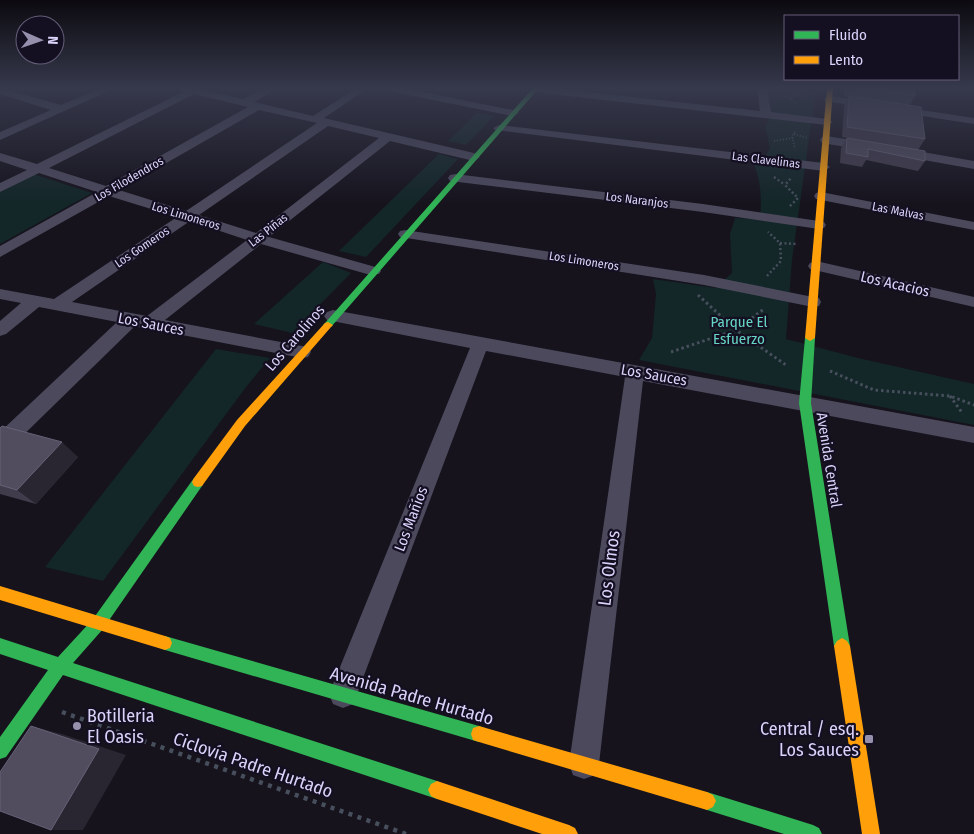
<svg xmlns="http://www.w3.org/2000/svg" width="974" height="834" viewBox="0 0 974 834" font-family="'Fira Sans Condensed',sans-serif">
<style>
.green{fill:#132628}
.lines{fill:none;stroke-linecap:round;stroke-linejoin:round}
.path-far3{stroke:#474f5d;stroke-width:2;stroke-dasharray:1 2;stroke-linecap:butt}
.path-far2{stroke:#474f5d;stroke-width:2.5;stroke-dasharray:2 2.5;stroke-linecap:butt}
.path-far1{stroke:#474f5d;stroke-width:3;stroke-dasharray:2.5 3;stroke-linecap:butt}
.path{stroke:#474f5d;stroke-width:4.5;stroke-dasharray:4 5.5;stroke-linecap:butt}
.street{fill:#4c495d;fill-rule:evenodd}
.fast{fill:#30b455;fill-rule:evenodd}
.slow{fill:#ff9f0a;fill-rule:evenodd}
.wall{fill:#413c4c}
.shaded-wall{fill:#292531}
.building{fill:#514d5f;stroke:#676277}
.poi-dot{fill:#9790ad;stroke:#140f21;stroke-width:2}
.labels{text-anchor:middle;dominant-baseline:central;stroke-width:4.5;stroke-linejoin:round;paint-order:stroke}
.far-street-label{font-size:12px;fill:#dcd3fb;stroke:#140f21}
.street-label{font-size:15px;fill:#dcd3fb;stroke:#140f21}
.park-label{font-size:15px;fill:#65d5c5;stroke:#140f21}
.near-street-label{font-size:18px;fill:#dcd3fb;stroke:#140f21}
.near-poi-label{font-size:18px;fill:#dcd3fb;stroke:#140f21;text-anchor:start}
</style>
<rect width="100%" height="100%" fill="#16131d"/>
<g class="green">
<path d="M765,88H816L792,260L786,339L858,358L974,384V425L639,360L652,338L656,294L653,279L716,288L732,273L730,234L735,218L760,219C762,199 761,183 754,164L764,159L770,148L765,127L770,117Z"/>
<polygon points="477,113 494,116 466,145 448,141"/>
<polygon points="439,154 458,159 366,257 339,251"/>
<polygon points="30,173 92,193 0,244 0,189"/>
<polygon points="323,262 351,273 292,333 254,324"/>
<polygon points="216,349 270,358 246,387 103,581 45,567"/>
</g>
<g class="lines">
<g class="path-far3">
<polyline points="779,94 790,98"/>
<polyline points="796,104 790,98 805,91"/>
<polyline points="795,132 792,136 795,149"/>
<polyline points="794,134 807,138"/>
<polyline points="774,141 793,138"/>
<polyline points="774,177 776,178"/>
</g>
<g class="path-far2">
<polyline points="774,177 785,185"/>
<polyline points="790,206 798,198 785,185 791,178"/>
<polyline points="780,243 796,244"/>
<polyline points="767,276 781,261 780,243 768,232"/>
</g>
<g class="path-far1">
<polyline points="698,295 736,330 764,309"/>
<polyline points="671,352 736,330 786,365"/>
<polyline points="830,371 874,390 950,396 974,405"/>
<polyline points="950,396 963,414"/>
</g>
<polyline class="path" points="62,712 406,834"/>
<g class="street">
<polygon points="0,88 61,105 102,88 115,88 0,140 0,132 51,110 0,94"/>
<path d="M176,88H203L202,90L243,99L264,88H276L275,90L254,102L313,116L357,88H368L324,118L474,153L480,157L474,161L390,141L269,237L379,268L381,271L379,274H367L261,244L165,320L302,346L308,347L311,352L308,357L302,358L151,329L148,330L135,326L7,451L0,454V432L117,322L39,307L6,334L0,336V321L21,303L0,299V289L54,299L177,217L109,196L0,257V246L97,192L39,173L0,192V183L27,170L0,161V153L37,164L183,92ZM194,94L248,107L106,186L49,168ZM259,110L317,123L186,211L119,190ZM328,126L379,138L256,233L199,215ZM190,221L247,240L147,316L72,302Z"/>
<polygon points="384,88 402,88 513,110 519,113 513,116 389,91"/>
<polygon points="530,88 549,88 760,111 757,88 767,88 771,112 827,119 833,122 827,125 534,92 530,91"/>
<polygon points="968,88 974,88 974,91 969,90"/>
<polygon points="829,96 974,118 974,124 825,101 824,99"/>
<polygon points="499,125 824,163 830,167 824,171 495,130 493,128"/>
<polygon points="826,136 871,143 877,147 871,151 822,143 820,140 822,137"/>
<polygon points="900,148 974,161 974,169 896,155 894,152"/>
<polygon points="455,174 703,204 819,221 824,222 826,225 824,228 819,229 703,212 450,181 448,178 450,175"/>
<polygon points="821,192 974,222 974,230 816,199 814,196 816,193"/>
<polygon points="405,230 704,275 813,297 819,298 821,302 819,306 813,307 704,285 400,237 398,234 400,231"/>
<polygon points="816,261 974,297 974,307 810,269 808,266 810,263"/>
<polygon points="333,310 974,427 974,443 643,381 599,764 595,775 584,779 573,775 569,764 625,377 486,351 357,694 353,704 343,708 333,704 329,694 470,348 327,320 324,316 327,312"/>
</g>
<g class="fast">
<polygon points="533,88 539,88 331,327 325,327 323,325 325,323"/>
<polygon points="810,335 815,338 811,403 850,646 847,651 842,654 837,651 834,646 799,403 805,338"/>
<polygon points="198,477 202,478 204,482 202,486 103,629 73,663 437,781 443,784 446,790 443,796 437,799 63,675 6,757 0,759 0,737 48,670 0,654 0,638 58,657 93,619 194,478"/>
<polygon points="165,636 479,726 485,728 487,734 485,740 479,742 165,650 160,648 158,643 160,638"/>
<polygon points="707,792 813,825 819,828 822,834 784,834 707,810 701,807 698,801 701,795"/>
</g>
<g class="slow">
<polygon points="827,88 833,88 815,338 810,341 805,338"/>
<polygon points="328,322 333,325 331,327 245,426 202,486 198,487 194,486 192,482 194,478 237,420 325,323"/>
<polygon points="0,586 165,636 170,638 172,643 170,648 165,650 0,600"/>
<polygon points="842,638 847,641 850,646 880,834 862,834 834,646 837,641"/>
<polygon points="479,726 707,792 713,795 716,801 713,807 707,810 479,742 473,740 471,734 473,728"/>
<polygon points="437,781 569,825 575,828 578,834 542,834 437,799 431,796 428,790 431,784"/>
</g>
</g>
<g class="wall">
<polygon points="844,88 893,88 915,96 910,105 925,139 918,150 842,137 844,106 848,97 844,96"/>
<polygon points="847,138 925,161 918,171 866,160 862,167 840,163 841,148"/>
<polygon points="0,428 78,457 36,504 0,494"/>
</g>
<g class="shaded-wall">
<polygon points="62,442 78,457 36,504 17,490"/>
<polygon points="31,726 62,734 126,755 83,830 51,830"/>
</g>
<g class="building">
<polygon points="854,88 893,88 915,91 915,96"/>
<polygon points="849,96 921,107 925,139 847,127"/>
<polygon points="847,138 925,151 925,161 868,149 868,157 846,153"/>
<polygon points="2,426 62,442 17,490 0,485 0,428"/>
<polygon points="31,726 99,749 51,830 0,811 0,772"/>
</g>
<linearGradient id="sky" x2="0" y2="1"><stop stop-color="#0c0a10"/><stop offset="0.43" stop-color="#36394c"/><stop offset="1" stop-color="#36394c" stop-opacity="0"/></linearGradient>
<rect width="974" height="204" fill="url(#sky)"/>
<g class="poi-dot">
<circle cx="77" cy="726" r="5"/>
<rect x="864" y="734" width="10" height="10" rx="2.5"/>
</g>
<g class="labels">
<g class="far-street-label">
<text transform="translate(766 160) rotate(7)">Las Clavelinas</text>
<text transform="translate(129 179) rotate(-30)">Los Filodendros</text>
<text transform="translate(637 200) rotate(7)">Los Naranjos</text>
<text transform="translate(898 211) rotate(11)">Las Malvas</text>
<text transform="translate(186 216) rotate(17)">Los Limoneros</text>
<text transform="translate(268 230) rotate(-38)">Las Piñas</text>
<text transform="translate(142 247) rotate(-34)">Los Gomeros</text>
<text transform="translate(584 261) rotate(9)">Los Limoneros</text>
</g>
<g class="street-label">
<text transform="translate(895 284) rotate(13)">Los Acacios</text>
<text transform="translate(151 324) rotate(11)">Los Sauces</text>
<text transform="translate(295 338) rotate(-49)">Los Carolinos</text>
<text transform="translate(654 375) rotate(10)">Los Sauces</text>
<text transform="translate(829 460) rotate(81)">Avenida Central</text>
<text transform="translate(411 519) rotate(-69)">Los Mañíos</text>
</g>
<g class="park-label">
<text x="739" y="322">Parque El<tspan x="739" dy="17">Esfuerzo</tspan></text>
</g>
<g class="near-street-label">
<text transform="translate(609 568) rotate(-83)">Los Olmos</text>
<text transform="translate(412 696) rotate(16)">Avenida Padre Hurtado</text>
<text transform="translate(253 765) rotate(19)">Ciclovía Padre Hurtado</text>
</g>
<g class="near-poi-label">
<text x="87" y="716">Botilleria<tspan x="87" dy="21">El Oasis</tspan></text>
<text x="859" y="729" text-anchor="end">Central / esq.<tspan x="859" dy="21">Los Sauces</tspan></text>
</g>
</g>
<rect x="784" y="15" width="175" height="65" fill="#140f21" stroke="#645d78"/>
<rect x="794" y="31" width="25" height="8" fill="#30b455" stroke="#645d78"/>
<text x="829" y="40" font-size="15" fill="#dcd3fb">Fluido</text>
<rect x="794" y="56" width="25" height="8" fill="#ff9f0a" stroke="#645d78"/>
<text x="829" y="65" font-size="15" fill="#dcd3fb">Lento</text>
<g transform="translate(40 40) rotate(92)"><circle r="24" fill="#140f21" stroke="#645d78"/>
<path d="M0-4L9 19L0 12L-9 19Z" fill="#9790ad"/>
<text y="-8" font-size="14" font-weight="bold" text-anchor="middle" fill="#dcd3fb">N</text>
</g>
</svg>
